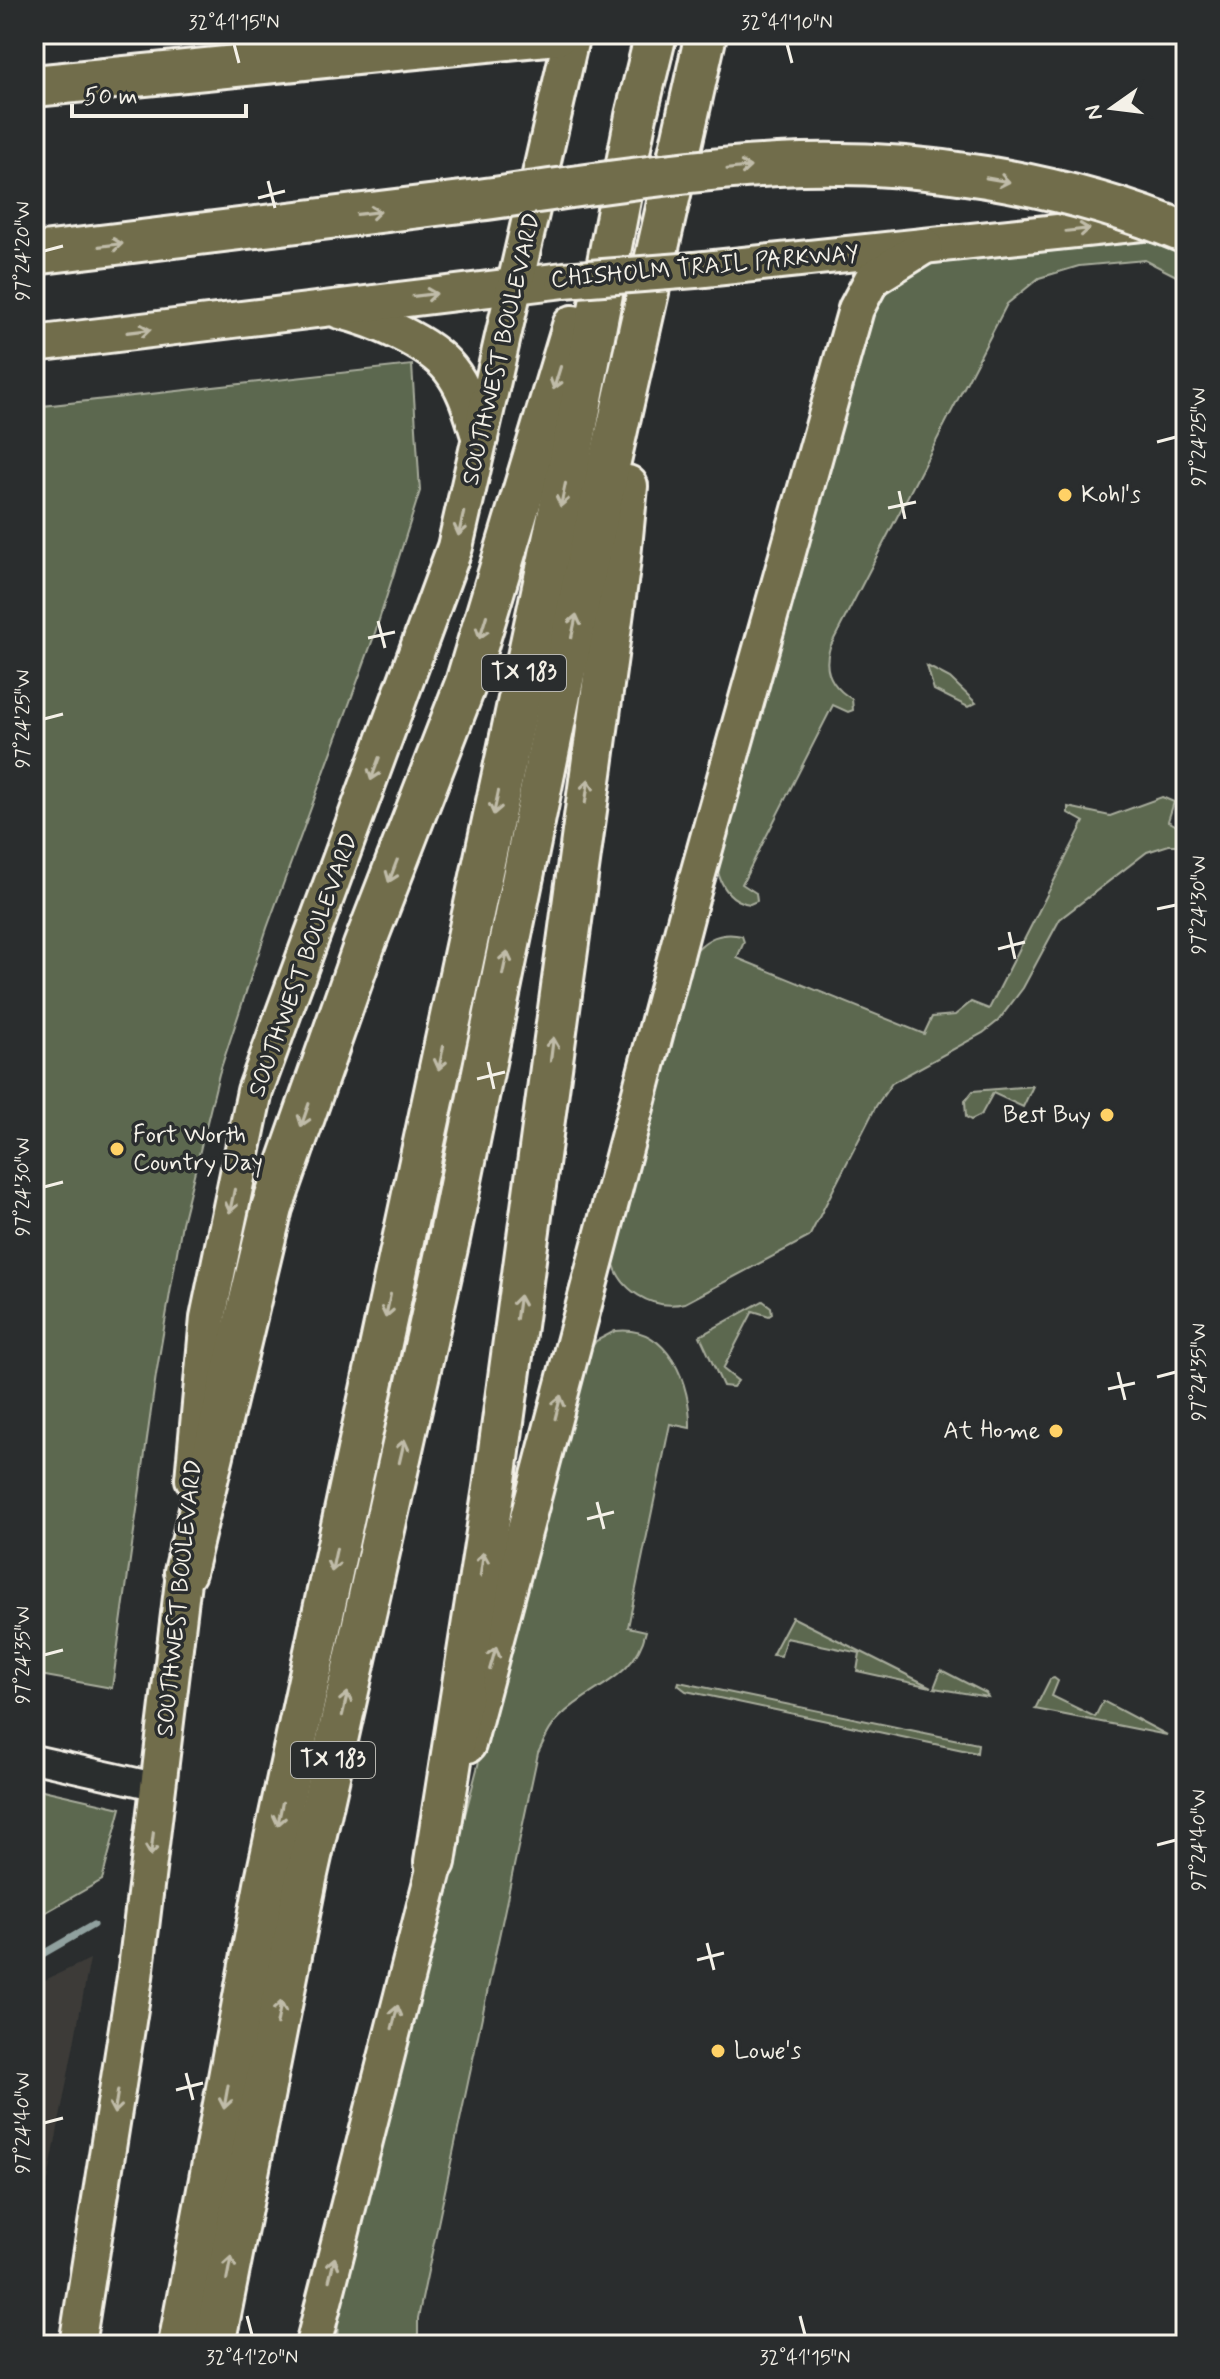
<svg xmlns="http://www.w3.org/2000/svg" width="1220" height="2379" viewBox="0 0 1220 2379" font-family="Mynerve,sans-serif">
<style>
.built{fill:#3c3b38}
.green{fill:#5b6850;stroke:#a8ac9c;stroke-width:2}
.lines{fill:none;stroke-linecap:round;stroke-linejoin:round}
.stream{stroke:#90a19f;stroke-width:7}
.minor-casing{stroke:#f4f1e8;stroke-width:32}
.major-casing{stroke:#f4f1e8;stroke-width:40}
.highway-casing{stroke:#f4f1e8;stroke-width:46}
.minor{stroke:#2a2d2e;stroke-width:26}
.major{stroke:#716d4b;stroke-width:34}
.highway{stroke:#716d4b;stroke-width:40}
.major-bridge-casing{stroke:#f4f1e8;stroke-width:40;stroke-linecap:butt}
.highway-bridge-casing{stroke:#f4f1e8;stroke-width:46;stroke-linecap:butt}
.major-bridge{stroke:#716d4b;stroke-width:34}
.highway-bridge{stroke:#716d4b;stroke-width:40}
.oneway{stroke:#c0bca9}
.ticks{fill:none;stroke:#f4f1e8;stroke-width:3}
.poi-dot{fill:#ffd166;stroke:#2a2d2e;stroke-width:3}
.labels{text-anchor:middle;dominant-baseline:central;stroke-width:7;stroke-linejoin:round;paint-order:stroke}
.shield{fill:#2a2d2e;stroke:#b7b6b0;stroke-width:2}
.shield-label{font-size:22px;font-weight:bold;fill:#f4f1e8}
.street-label{font-size:24px;fill:#f4f1e8;stroke:#2a2d2e}
.poi-label{font-size:24px;fill:#f4f1e8;stroke:#2a2d2e;text-anchor:start}
.neatline{fill:none;stroke:#f4f1e8;stroke-width:3}
.ticks-label{font-size:20px;text-anchor:middle;fill:#f4f1e8}
</style>
<rect width="100%" height="100%" fill="#2a2d2e"/>
<filter id="ink" filterUnits="userSpaceOnUse"><feTurbulence type="fractalNoise" baseFrequency=".0125" numOctaves="2"/><feDisplacementMap in="SourceGraphic" scale="16" xChannelSelector="R" yChannelSelector="G"/><feConvolveMatrix kernelMatrix="1 2 1 2 8 2 1 2 1" color-interpolation-filters="sRGB"/></filter>
<g filter="url(#ink)">
<polygon class="built" points="90,1959 34,2255 34,1985"/>
<g class="green">
<path d="M1186,237V281L1145,260L1079,266L1039,278L1007,304L830,647C822,671 832,687 852,699L853,710L848,712L833,705L742,884L756,893L757,901L750,904C730,901 721,887 717,868L872,297L921,265Z"/>
<polygon points="412,365 420,491 373,639 267,928 219,1074 182,1223 156,1375 112,1688 34,1674 34,407"/>
<polygon points="927,666 950,678 976,703 968,707 934,690"/>
<path d="M1162,797L1174,802L1168,821L1186,831V845H1169L1147,852L1060,919L1023,988L998,1021L983,1033L892,1083L876,1106L809,1237L685,1303C652,1311 618,1290 612,1257L693,954C706,938 721,931 742,936L744,942L737,958L924,1034L932,1017L955,1015L971,1002L989,1009L1084,822L1068,813V807L1110,816Z"/>
<polygon points="1033,1086 1023,1107 993,1093 981,1115 971,1120 966,1117 965,1101 973,1091"/>
<polygon points="763,1301 771,1307 772,1314 769,1316 753,1311 723,1369 738,1381 733,1387 723,1386 700,1336"/>
<path d="M615,1331C669,1324 691,1385 690,1428L670,1424L628,1627L646,1631C635,1680 592,1685 561,1716C550,1726 545,1739 538,1753L418,2318V2345H337L339,2298L584,1359L596,1341Z"/>
<polygon points="792,1617 931,1687 857,1671 860,1653 786,1638 781,1656 772,1655"/>
<polygon points="941,1670 986,1693 988,1697 934,1688"/>
<polygon points="1054,1678 1058,1681 1052,1696 1095,1717 1103,1701 1167,1735 1035,1709 1050,1679"/>
<polygon points="679,1682 978,1744 977,1753 686,1691 678,1685"/>
<polygon points="34,1788 121,1808 102,1880 34,1919"/>
</g>
<g class="lines">
<polyline class="stream" points="34,1959 93,1925"/>
<g class="minor-casing">
<polyline id="minor" points="34,1759 159,1787"/>
</g>
<g class="major-casing">
<g id="major">
<polyline points="695,270 1152,222"/>
<path d="M340,311C373,319 429,342 450,369C466,389 472,415 480,439"/>
<polyline points="34,344 564,280"/>
<polyline points="193,1479 208,1318 255,1091 455,547 572,34"/>
<polyline points="468,1745 689,906 856,309 872,279 925,246"/>
<polyline points="77,2345 135,1977 187,1548"/>
<polyline points="313,2345 442,1838"/>
</g>
</g>
<g class="highway-casing">
<g id="highway">
<polyline points="34,86 557,34"/>
<polyline points="185,1572 272,1208 364,946 466,683 573,326"/>
<polyline points="435,1862 494,1488 619,567 627,486"/>
<polyline points="179,2345 265,1885 570,461 636,116 656,34"/>
<polyline points="214,2345 307,1874 449,1239 585,572 706,34"/>
</g>
</g>
<use href="#minor" class="minor"/>
<use href="#major" class="major"/>
<use href="#highway" class="highway"/>
<g class="major-bridge-casing">
<polyline id="major-bridge" points="564,280 695,270"/>
</g>
<g class="highway-bridge-casing">
<path id="highway-bridge" d="M34,254C182,236 330,218 478,200C577,187 677,170 778,165C913,158 1060,181 1186,233"/>
</g>
<use href="#major-bridge" class="major-bridge"/>
<use href="#highway-bridge" class="highway-bridge"/>
</g>
<defs><path id="oneway-shaft" d="M-6 0H5M1.5-3L5.5 0L1.5 3" fill="none" stroke-width="1.6" stroke-linecap="round" stroke-linejoin="round" transform="scale(2)"/></defs>
<g class="oneway">
<use href="#oneway-shaft" transform="translate(739 168) rotate(-6)"/>
<use href="#oneway-shaft" transform="translate(998 180) rotate(10)"/>
<use href="#oneway-shaft" transform="translate(369 213) rotate(-7)"/>
<use href="#oneway-shaft" transform="translate(1078 230) rotate(-6)"/>
<use href="#oneway-shaft" transform="translate(111 245) rotate(-7)"/>
<use href="#oneway-shaft" transform="translate(425 295) rotate(-7)"/>
<use href="#oneway-shaft" transform="translate(139 331) rotate(-7)"/>
<use href="#oneway-shaft" transform="translate(557 378) rotate(107)"/>
<use href="#oneway-shaft" transform="translate(563 495) rotate(102)"/>
<use href="#oneway-shaft" transform="translate(461 524) rotate(103)"/>
<use href="#oneway-shaft" transform="translate(574 626) rotate(-78)"/>
<use href="#oneway-shaft" transform="translate(483 627) rotate(107)"/>
<use href="#oneway-shaft" transform="translate(375 769) rotate(110)"/>
<use href="#oneway-shaft" transform="translate(587 791) rotate(-82)"/>
<use href="#oneway-shaft" transform="translate(496 803) rotate(102)"/>
<use href="#oneway-shaft" transform="translate(393 871) rotate(111)"/>
<use href="#oneway-shaft" transform="translate(505 963) rotate(-78)"/>
<use href="#oneway-shaft" transform="translate(552 1049) rotate(-83)"/>
<use href="#oneway-shaft" transform="translate(441 1058) rotate(102)"/>
<use href="#oneway-shaft" transform="translate(305 1115) rotate(109)"/>
<use href="#oneway-shaft" transform="translate(232 1201) rotate(102)"/>
<use href="#oneway-shaft" transform="translate(388 1306) rotate(102)"/>
<use href="#oneway-shaft" transform="translate(518 1307) rotate(-82)"/>
<use href="#oneway-shaft" transform="translate(558 1407) rotate(-76)"/>
<use href="#oneway-shaft" transform="translate(402 1451) rotate(-77)"/>
<use href="#oneway-shaft" transform="translate(334 1560) rotate(102)"/>
<use href="#oneway-shaft" transform="translate(482 1564) rotate(-82)"/>
<use href="#oneway-shaft" transform="translate(493 1658) rotate(-74)"/>
<use href="#oneway-shaft" transform="translate(345 1704) rotate(-77)"/>
<use href="#oneway-shaft" transform="translate(280 1814) rotate(102)"/>
<use href="#oneway-shaft" transform="translate(152 1844) rotate(97)"/>
<use href="#oneway-shaft" transform="translate(279 2013) rotate(-79)"/>
<use href="#oneway-shaft" transform="translate(395 2017) rotate(-76)"/>
<use href="#oneway-shaft" transform="translate(226 2097) rotate(100)"/>
<use href="#oneway-shaft" transform="translate(116 2102) rotate(99)"/>
<use href="#oneway-shaft" transform="translate(229 2268) rotate(-79)"/>
<use href="#oneway-shaft" transform="translate(332 2269) rotate(-76)"/>
</g>
</g>
<path class="ticks" d="M234,44L239,63M787,44L792,63M268,181L275,208M258,198L285,191M44,251L63,246M1157,442L1176,437M899,491L905,519M888,508L916,502M378,621L385,648M368,638L395,632M44,719L63,714M1157,909L1176,905M1009,932L1015,959M998,949L1025,942M488,1062L494,1089M477,1079L505,1072M44,1187L63,1182M1118,1372L1125,1400M1157,1377L1176,1372M1108,1389L1135,1383M597,1502L604,1529M587,1519L614,1512M44,1655L63,1650M1157,1845L1176,1840M707,1943L714,1970M697,1960L724,1953M186,2073L193,2100M176,2090L203,2083M44,2123L63,2118M247,2316L252,2335M800,2316L805,2335"/>
<g class="poi-dot">
<circle cx="1065" cy="495" r="8"/>
<circle cx="1107" cy="1115" r="8"/>
<circle cx="117" cy="1149" r="8"/>
<circle cx="1056" cy="1431" r="8"/>
<circle cx="718" cy="2051" r="8"/>
</g>
<g class="labels">
<g class="shield">
<rect x="482" y="655" width="84" height="36" rx="6"/>
<rect x="291" y="1742" width="84" height="36" rx="6"/>
</g>
<g class="shield-label">
<text x="524" y="673">TX 183</text>
<text x="333" y="1760">TX 183</text>
</g>
<g class="street-label">
<text transform="translate(705 267) rotate(-5)">CHISHOLM TRAIL PARKWAY</text>
<text transform="translate(502 349) rotate(-77)">SOUTHWEST BOULEVARD</text>
<text transform="translate(304 965) rotate(-70)">SOUTHWEST BOULEVARD</text>
<text transform="translate(180 1598) rotate(-84)">SOUTHWEST BOULEVARD</text>
</g>
<g class="poi-label">
<text x="1081" y="495">Kohl's</text>
<text x="1091" y="1115" text-anchor="end">Best Buy</text>
<text x="133" y="1135">Fort Worth<tspan x="133" dy="28">Country Day</tspan></text>
<text x="1040" y="1431" text-anchor="end">At Home</text>
<text x="734" y="2051">Lowe's</text>
</g>
</g>
<rect width="1220" height="2379" fill="none" stroke="#2a2d2e" stroke-width="88"/>
<g transform="translate(1112 108) rotate(256)" stroke="#2a2d2e" stroke-width="6" paint-order="stroke">
<path d="M0-6L14 30L0 20L-14 30Z" fill="#f4f1e8"/>
<text y="-12" font-size="22" font-weight="bold" text-anchor="middle" fill="#f4f1e8">N</text>
</g>
<path d="M72 104v12h174v-12" fill="none" stroke="#f4f1e8" stroke-width="4"/>
<text x="84" y="104" font-size="24" fill="#f4f1e8" stroke="#2a2d2e" stroke-width="6" paint-order="stroke">50 m</text>
<rect x="44" y="44" width="1132" height="2291" class="neatline"/>
<g class="ticks-label">
<text x="234" y="29">32°41'15"N</text>
<text x="787" y="29">32°41'10"N</text>
<text transform="translate(22 251) rotate(-90)" y="7">97°24'20"W</text>
<text transform="translate(1198 437) rotate(-90)" y="7">97°24'25"W</text>
<text transform="translate(22 719) rotate(-90)" y="7">97°24'25"W</text>
<text transform="translate(1198 905) rotate(-90)" y="7">97°24'30"W</text>
<text transform="translate(22 1187) rotate(-90)" y="7">97°24'30"W</text>
<text transform="translate(1198 1372) rotate(-90)" y="7">97°24'35"W</text>
<text transform="translate(22 1655) rotate(-90)" y="7">97°24'35"W</text>
<text transform="translate(1198 1840) rotate(-90)" y="7">97°24'40"W</text>
<text transform="translate(22 2123) rotate(-90)" y="7">97°24'40"W</text>
<text x="252" y="2364">32°41'20"N</text>
<text x="805" y="2364">32°41'15"N</text>
</g>
</svg>
